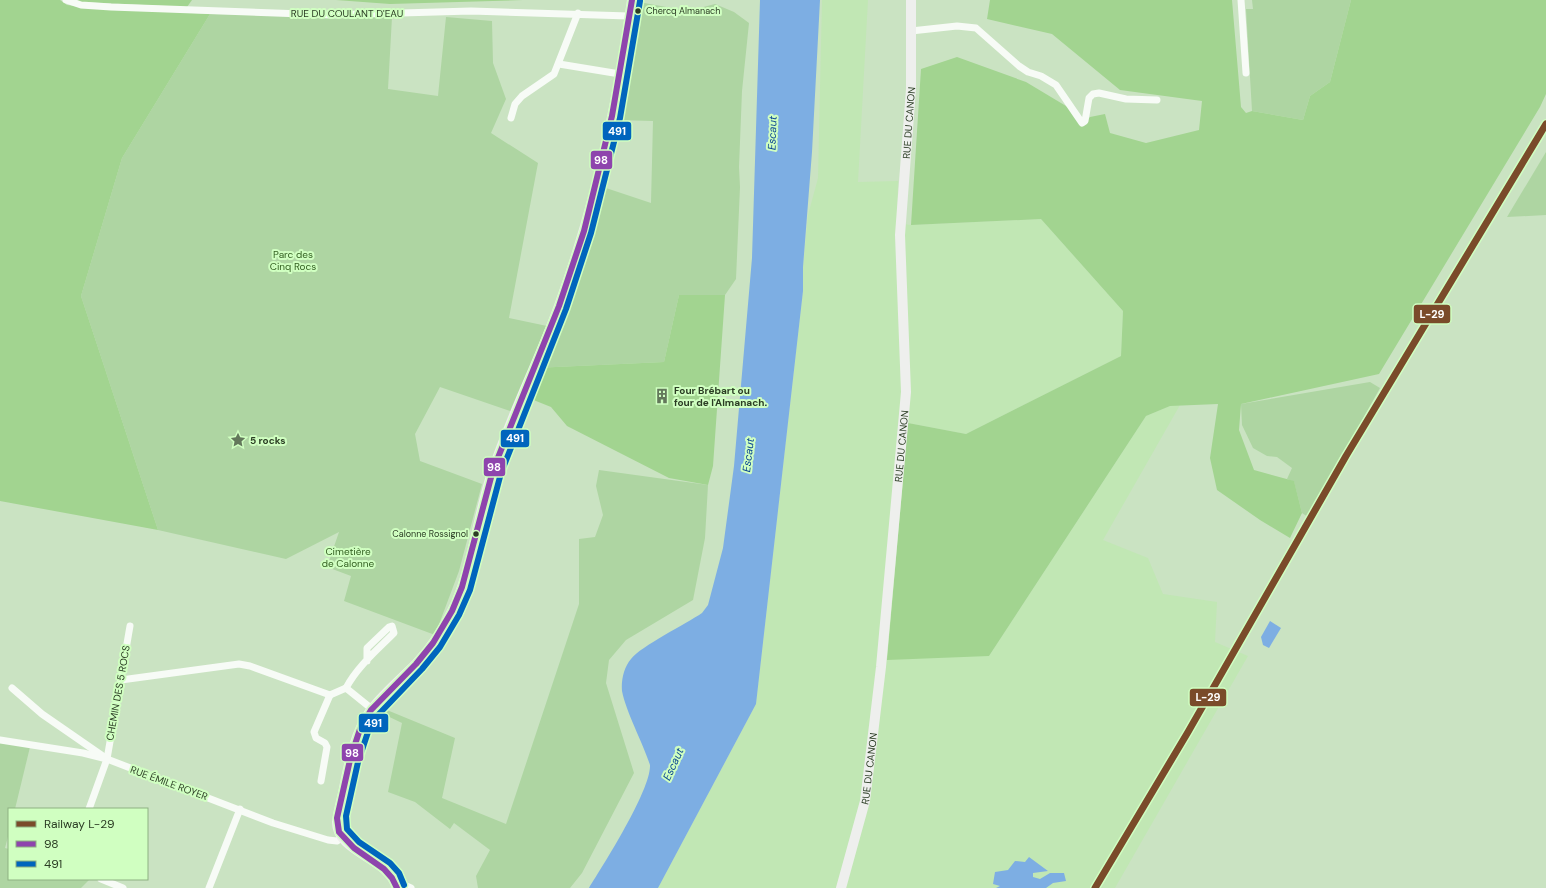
<svg xmlns="http://www.w3.org/2000/svg" width="1546" height="888" viewBox="0 0 1546 888" font-family="'DM Sans',sans-serif">
<style>
.built{fill:#c1e7b4}
.green{fill:#aed5a2}
.forest{fill:#a2d490}
.water{fill:#7daee3}
.lines{fill:none;stroke-linecap:round;stroke-linejoin:round}
.minor{stroke:#f7fbf6;stroke-width:7}
.secondary{stroke:#eeefed;stroke-width:10}
.bus-1-casing{stroke:#d0ffc1;stroke-width:9}
.bus-2-casing{stroke:#d0ffc1;stroke-width:9}
.bus-1{stroke:#8e44ad;stroke-width:6}
.bus-2{stroke:#0065bd;stroke-width:6}
.rail-1-casing{stroke:#d0ffc1;stroke-width:10}
.rail-1{stroke:#7a4b2a;stroke-width:7}
.bus-dot{fill:#2b3d24;stroke:#d0ffc1;stroke-width:1.5}
.labels{text-anchor:middle;dominant-baseline:central;stroke-width:4;stroke-linejoin:round;paint-order:stroke}
.bus-label{font-size:9px;fill:#2b3d24;stroke:#d0ffc1;text-anchor:start}
.street-label{font-size:10px;fill:#2b3d24;stroke:#d0ffc1}
.park-label{font-size:10px;fill:#346122;stroke:#d0ffc1}
.poi-label{font-size:10px;font-weight:bold;fill:#2b3d24;stroke:#d0ffc1;text-anchor:start}
.water-label{font-size:11px;font-style:italic;fill:#074391;stroke:#d0ffc1}
.line-badge{stroke:#d0ffc1;stroke-width:1.5}
.badge-label{font-size:11px;text-anchor:middle;font-weight:bold;fill:#fff}
</style>
<rect width="100%" height="100%" fill="#cae3c2"/>
<polygon class="built" points="822,0 868,0 858,182 898,181 897,223 911,225 1041,219 1123,311 1121,356 966,434 908,423 989,656 1146,416 1170,406 1180,405 1103,540 1148,558 1163,594 1217,602 1215,642 1248,656 1115,888 658,888 756,704 803,291 803,267 808,215 818,178"/>
<g class="green">
<polygon points="1252,0 1351,0 1330,82 1310,96 1303,120 1252,111 1246,9 1253,9"/>
<polygon points="639,2 688,11 715,4 734,12 749,23 742,91 739,167 740,187 736,279 725,295 679,295 664,362 534,368 600,186 651,203 653,121 616,120 640,11"/>
<polygon points="210,14 392,17 388,89 438,96 446,17 492,21 493,63 506,99 491,133 538,163 509,318 547,326 516,413 440,387 415,434 420,461 482,484 459,571 435,635 344,601 351,576 327,567 339,532 286,559 158,530 81,296 122,158"/>
<polygon points="1546,152 1546,215 1507,217"/>
<polygon points="1370,382 1380,388 1308,517 1302,513 1294,482 1287,479 1292,468 1277,457 1267,456 1253,448 1242,425 1241,404"/>
<polygon points="599,470 708,485 705,538 693,600 626,640 609,660 606,683 634,773 582,873 570,888 478,888 476,876 490,850 454,823 450,829 415,802 388,792 402,723 379,712 382,708 455,738 442,798 506,824 579,604 579,539 595,537 603,515 596,486"/>
<polygon points="0,740 30,747 15,809 9,809 9,833 5,848 9,849 9,879 89,880 81,888 0,888"/>
</g>
<g class="forest">
<polygon points="0,0 60,0 67,5 84,7 210,14 122,158 81,296 158,530 0,501"/>
<polygon points="69,0 192,0 187,7 80,2"/>
<polygon points="336,0 523,0 390,4"/>
<polygon points="990,0 1232,0 1241,107 1246,113 1252,111 1303,120 1310,96 1330,82 1351,0 1546,0 1546,94 1540,107 1379,374 1241,404 1239,430 1254,470 1294,481 1302,513 1290,538 1260,520 1217,490 1210,458 1218,404 1170,406 1146,416 989,656 887,660 908,423 966,434 1121,356 1123,311 1041,219 911,225 921,69 957,57 1026,82 1071,109 1082,123 1090,117 1105,114 1110,133 1146,143 1199,130 1202,101 1120,90 1052,34 987,19"/>
<polygon points="679,295 725,295 713,466 708,485 669,478 567,426 551,407 526,397 534,368 664,362"/>
</g>
<g class="water">
<path d="M760,0H820L812,152L803,267V291L756,704L658,888H589C604,864 651,790 650,765C643,743 626,712 622,691C621,680 624,667 631,659C641,646 686,624 702,613L708,605L723,548L734,466L752,258Z"/>
<polygon points="1270,621 1281,628 1269,648 1263,645 1261,637"/>
<polygon points="1029,857 1048,871 1033,873 1033,877 1040,879 1050,873 1064,873 1066,881 1053,883 1046,888 996,888 1000,886 993,884 995,872 1008,870 1015,861 1025,862"/>
</g>
<g class="lines">
<g class="minor">
<polyline points="66,0 81,5 111,7 331,15 471,11 629,16"/>
<polyline points="1241,0 1246,73"/>
<polyline points="911,31 957,26 976,28 1019,66 1028,72 1041,76 1056,85 1082,123 1085,121 1089,98 1093,94 1099,93 1126,99 1157,100"/>
<polyline points="559,64 620,74"/>
<polyline points="511,118 515,104 522,96 554,74 578,13"/>
<polyline points="121,680 239,664 250,666 330,695 346,688 372,709"/>
<polyline points="12,688 42,714 107,759 273,823 328,840 337,841 342,838"/>
<path d="M346,688C357,667 377,650 394,633L392,626L389,627L367,648V661"/>
<polyline points="0,740 83,753 103,758"/>
<polyline points="321,781 327,747 325,743 316,738 314,732 330,695"/>
<polyline points="89,809 107,759 130,626"/>
<polyline points="101,879 123,888"/>
<polyline points="397,885 402,884 411,888"/>
<polyline points="209,888 240,809"/>
</g>
<g class="secondary">
<path d="M397,888C389,857 337,853 337,822C338,812 341,802 343,793C349,764 354,734 371,710C384,693 401,679 416,664C433,646 446,625 456,603C474,561 478,513 493,470C512,414 539,361 559,306C595,207 618,104 632,0"/>
<path id="s1" d="M841,888L865,801L881,667L906,392L900,235L911,89V0"/>
</g>
<g class="bus-1-casing">
<polyline id="bus-1" points="397,888 392,878 384,869 354,848 339,832 337,818 350,760 360,729 371,710 416,664 433,643 452,611 462,587 493,470 559,306 584,231 612,116 632,0"/>
</g>
<g class="bus-2-casing">
<polyline id="bus-2" points="404,885 399,873 390,863 359,842 347,829 346,816 358,762 368,732 378,715 422,669 440,647 459,615 470,590 501,473 566,309 591,233 620,118 640,1"/>
</g>
<use href="#bus-1" class="bus-1"/>
<use href="#bus-2" class="bus-2"/>
<g class="rail-1-casing">
<polyline id="rail-1" points="1095,888 1188,732 1346,456 1546,124"/>
</g>
<use href="#rail-1" class="rail-1"/>
</g>
<defs>
<g id="building-bare" transform="scale(1.2)"><path d="M-4-6H4V6H1V3H-1V6H-4ZM-2.5-4.3h1.7v1.8h-1.7ZM.8-4.3h1.7v1.8H.8ZM-2.5-1h1.7V.8h-1.7ZM.8-1h1.7V.8H.8Z" fill="#63775b" stroke="#d0ffc1" stroke-width="2.5" paint-order="stroke"/></g>
<g id="sight-bare" transform="scale(1.2)"><path d="M0-6L1.8-2.2L6-1.7L2.9 1.2L3.7 5.4L0 3.3L-3.7 5.4L-2.9 1.2L-6-1.7L-1.8-2.2Z" fill="#63775b" stroke="#d0ffc1" stroke-width="2.5" paint-order="stroke"/></g>
</defs>
<g fill-rule="evenodd">
<use href="#building-bare" x="662" y="396"/>
<use href="#sight-bare" x="238" y="440"/>
</g>
<g class="bus-dot">
<circle cx="638" cy="11" r="3.5"/>
<circle cx="476" cy="534" r="3.5"/>
</g>
<g class="labels">
<g class="bus-label">
<text x="646" y="11">Chercq Almanach</text>
<text x="468" y="534" text-anchor="end">Calonne Rossignol</text>
</g>
<g class="street-label">
<text x="347" y="13">RUE DU COULANT D'EAU</text>
<text stroke="none"><textPath href="#s1" startOffset="771">RUE DU CANON</textPath></text>
<text stroke="none"><textPath href="#s1" startOffset="447">RUE DU CANON</textPath></text>
<text transform="translate(118 693) rotate(-80)">CHEMIN DES 5 ROCS</text>
<text stroke="none"><textPath href="#s1" startOffset="123">RUE DU CANON</textPath></text>
<text transform="translate(169 783) rotate(20)">RUE ÉMILE ROYER</text>
</g>
<g class="park-label">
<text x="293" y="254">Parc des<tspan x="293" dy="12">Cinq Rocs</tspan></text>
<text x="348" y="551">Cimetière<tspan x="348" dy="12">de Calonne</tspan></text>
</g>
<g class="poi-label">
<text x="674" y="390">Four Brébart ou<tspan x="674" dy="12">four de l'Almanach.</tspan></text>
<text x="250" y="440">5 rocks</text>
</g>
<g class="water-label">
<text transform="translate(772 133) rotate(-88)">Escaut</text>
<text transform="translate(748 455) rotate(-83)">Escaut</text>
<text transform="translate(673 764) rotate(-65)">Escaut</text>
</g>
</g>
<g class="line-badge">
<rect x="602" y="121" width="30" height="20" rx="4" fill="#0065bd"/>
<rect x="590" y="150" width="23" height="20" rx="4" fill="#8e44ad"/>
<rect x="1413" y="304" width="38" height="20" rx="4" fill="#7a4b2a"/>
<rect x="500" y="429" width="30" height="19" rx="4" fill="#0065bd"/>
<rect x="483" y="457" width="23" height="20" rx="4" fill="#8e44ad"/>
<rect x="1189" y="688" width="38" height="19" rx="4" fill="#7a4b2a"/>
<rect x="358" y="713" width="31" height="20" rx="4" fill="#0065bd"/>
<rect x="341" y="743" width="23" height="19" rx="4" fill="#8e44ad"/>
</g>
<g class="badge-label">
<text x="617" y="135">491</text>
<text x="601" y="164">98</text>
<text x="1432" y="318">L-29</text>
<text x="515" y="442">491</text>
<text x="494" y="471">98</text>
<text x="1208" y="701">L-29</text>
<text x="373" y="727">491</text>
<text x="352" y="757">98</text>
</g>
<rect x="8" y="808" width="140" height="72" fill="#d0ffc1" stroke="#8eb182"/>
<rect x="16" y="821" width="20" height="6" fill="#7a4b2a" stroke="#8eb182"/>
<text x="44" y="828" font-size="12" fill="#2b3d24">Railway L-29</text>
<rect x="16" y="841" width="20" height="6" fill="#8e44ad" stroke="#8eb182"/>
<text x="44" y="848" font-size="12" fill="#2b3d24">98</text>
<rect x="16" y="861" width="20" height="6" fill="#0065bd" stroke="#8eb182"/>
<text x="44" y="868" font-size="12" fill="#2b3d24">491</text>
</svg>
